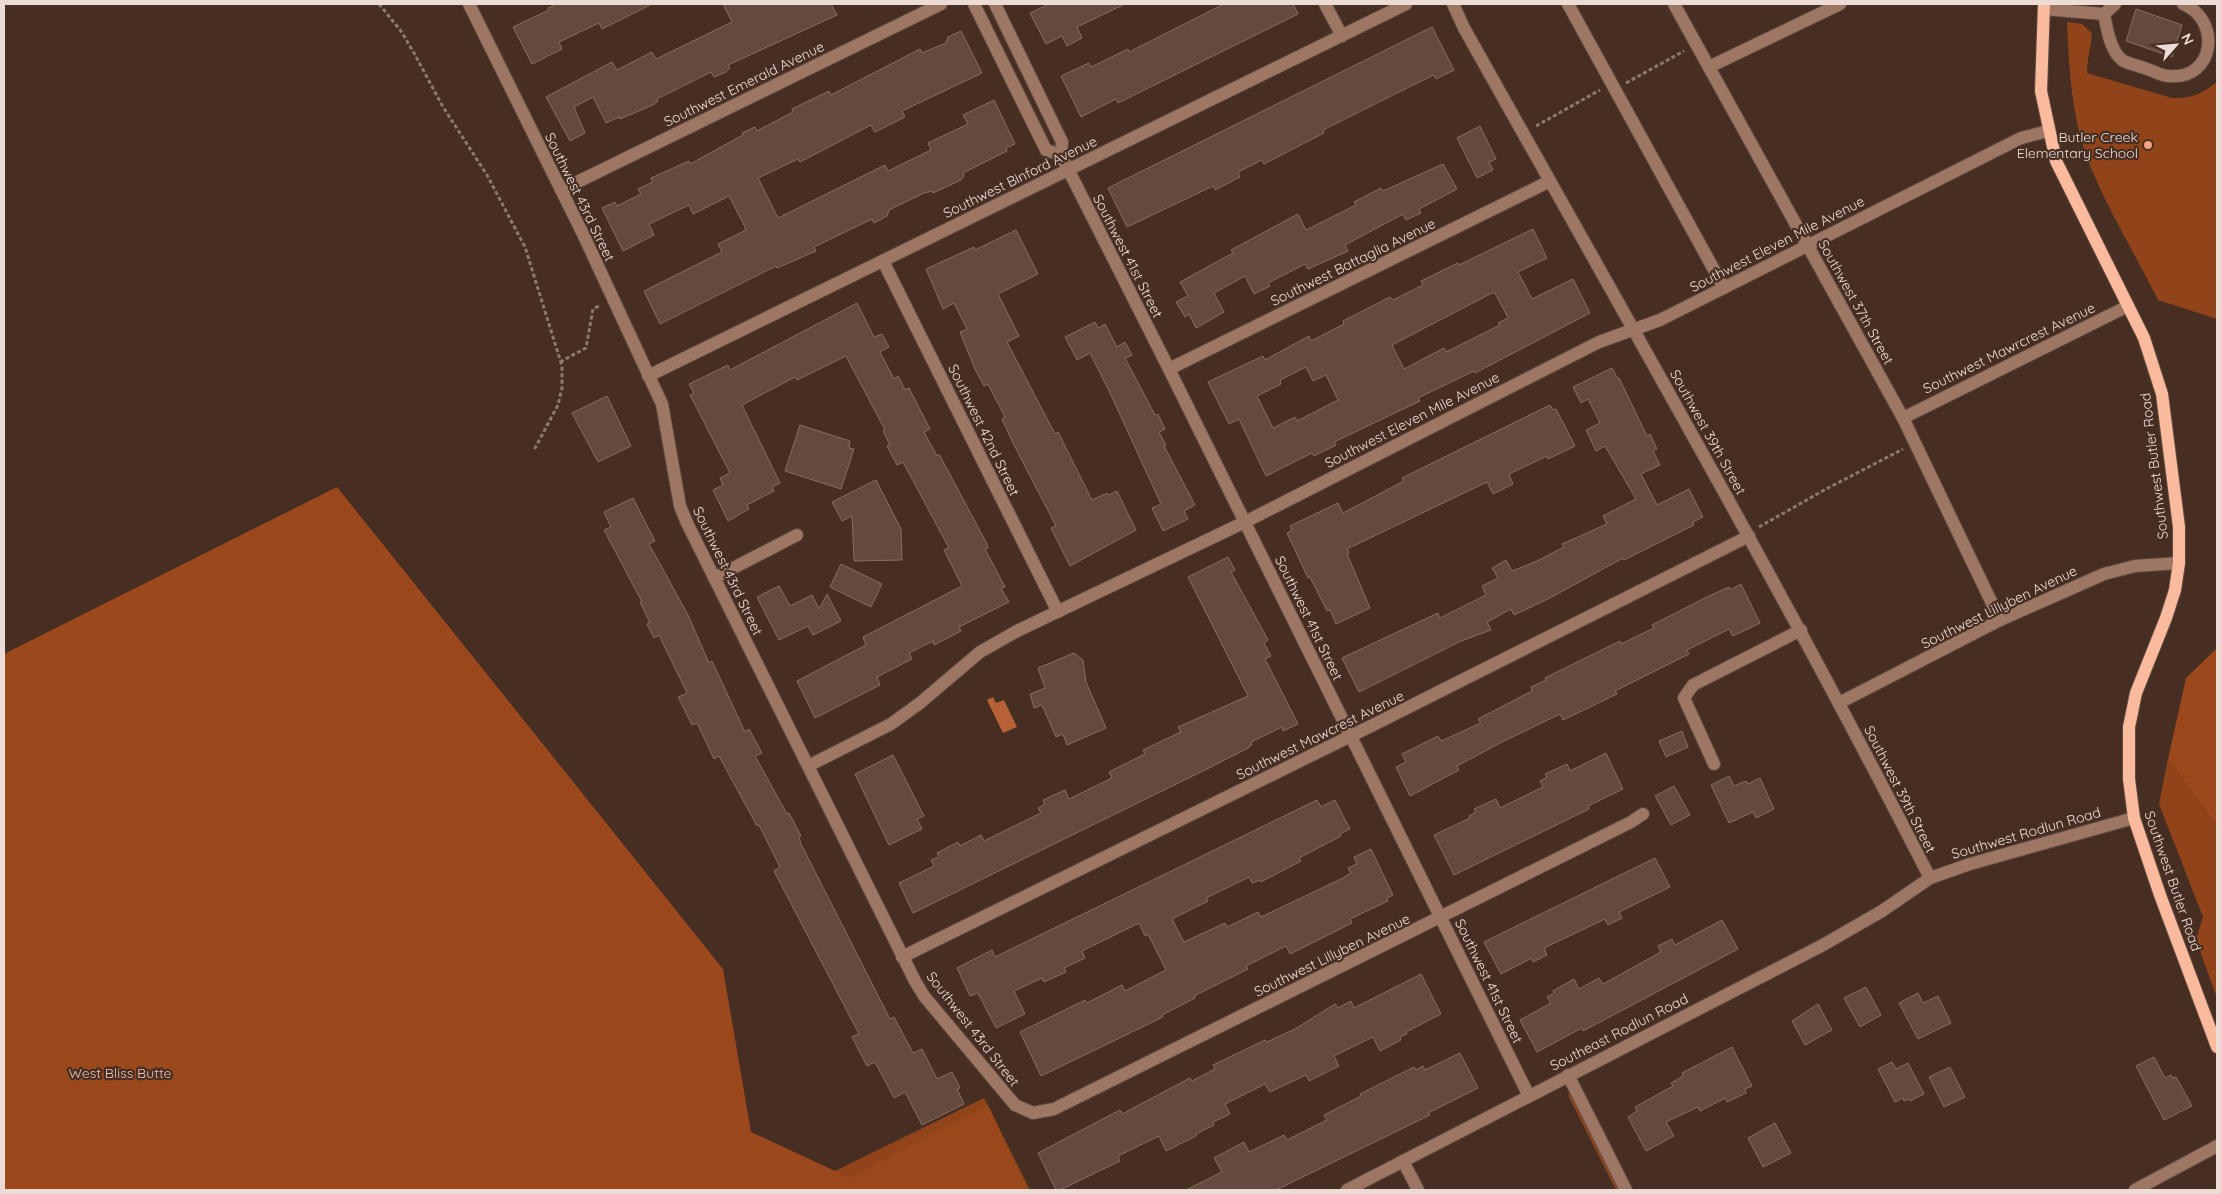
<svg xmlns="http://www.w3.org/2000/svg" width="2221" height="1194" viewBox="0 0 2221 1194" font-family="Quicksand,sans-serif">
<style>
.green{fill:#91431a}
.forest{fill:#9a481c}
.water{fill:#b76137}
.building{fill:#644a3e;stroke:#896d60;fill-rule:evenodd}
.lines{fill:none;stroke-linecap:round;stroke-linejoin:round}
.minor-casing{stroke:#614a3f;stroke-width:14}
.major-casing{stroke:#614a3f;stroke-width:14}
.path{stroke:#8e786f;stroke-width:3;stroke-dasharray:4 2.5;stroke-linecap:butt}
.minor{stroke:#9d7664;stroke-width:12}
.major{stroke:#faba9d;stroke-width:12}
.poi-dot{fill:#f1a17d;stroke:#472e23;stroke-width:2}
.labels{text-anchor:middle;dominant-baseline:central;stroke-width:4.5;stroke-linejoin:round;paint-order:stroke}
.street-label{font-size:14px;fill:#ecdcd5;stroke:#472e23}
.poi-label{font-size:14px;fill:#ecdcd5;stroke:#472e23;text-anchor:end}
.park-label{font-size:14px;fill:#f1c1ac;stroke:#472e23}
</style>
<rect width="100%" height="100%" fill="#472e23"/>
<g class="green">
<path d="M2067,22L2082,24L2092,33C2091,47 2087,59 2087,73L2172,98C2190,99 2204,93 2217,82V319L2158,300C2137,258 2109,211 2091,168C2072,121 2069,72 2067,22Z"/>
<polygon points="2168,759 2210,817 2217,823 2217,998 2196,940 2203,917 2159,804"/>
<polygon points="1582,1088 1633,1190 1616,1190 1568,1095"/>
<polygon points="984,1098 1030,1190 796,1190"/>
</g>
<g class="forest">
<polygon points="337,487 723,969 751,1132 850,1178 988,1105 1028,1190 4,1190 4,654"/>
<polygon points="2217,648 2217,823 2210,817 2168,759 2186,678"/>
</g>
<polygon class="water" points="993,697 996,703 1004,700 1017,727 1003,733 987,700"/>
<g class="building">
<polygon points="557,4 652,4 602,29 599,23 559,42 562,49 532,64 513,27 549,10 548,8"/>
<polygon points="723,4 831,4 837,15 728,65 730,68 726,72 714,77 711,72 657,99 658,101 655,104 620,119 619,117 606,123 593,97 574,107 585,133 570,141 546,97 612,62 617,70 652,52 656,59 732,22"/>
<polygon points="1049,4 1125,4 1077,27 1082,38 1067,46 1062,36 1046,44 1030,13"/>
<polygon points="1224,4 1293,4 1298,14 1118,103 1116,99 1081,117 1061,76 1089,63 1091,67 1128,49 1129,52"/>
<polygon points="2136,9 2182,25 2172,57 2126,41"/>
<polygon points="1432,27 1454,70 1436,79 1434,75 1405,89 1323,130 1324,133 1264,164 1262,160 1238,172 1240,177 1215,190 1213,186 1127,227 1108,188"/>
<polygon points="961,31 982,73 902,111 905,117 875,132 871,125 800,162 798,159 758,178 778,218 885,165 888,171 931,150 928,143 968,124 963,115 994,100 1015,144 1006,148 1007,151 963,173 964,176 961,180 933,193 932,191 924,193 889,210 887,216 874,223 872,219 814,247 816,251 777,268 776,266 660,324 644,291 722,252 718,244 746,230 743,223 729,196 693,214 689,205 649,224 654,235 623,251 602,208 615,202 617,206 641,194 638,189 653,182 651,178 689,161 690,164 743,135 742,133 755,127 757,131 793,112 792,109 829,91 831,95 920,49 922,53 946,43 948,37"/>
<polygon points="1480,126 1496,159 1489,162 1493,170 1477,178 1457,138"/>
<polygon points="1443,164 1457,189 1419,209 1421,213 1406,220 1403,214 1345,245 1348,251 1308,269 1305,264 1268,283 1270,286 1254,294 1245,276 1214,293 1224,312 1196,328 1189,314 1185,317 1176,302 1188,296 1180,282 1233,253 1231,250 1298,214 1306,230 1356,205 1354,202 1381,188 1383,191"/>
<path d="M1533,229L1547,258L1518,272L1532,299L1573,279L1590,313L1475,373L1474,371L1418,398L1420,401L1334,442L1336,445L1314,456L1312,453L1266,476L1239,419L1229,424L1208,382L1263,356L1265,360L1309,336L1311,341L1344,324L1343,321L1390,297L1393,300L1423,285L1421,281L1458,263L1459,265ZM1492,293H1495L1508,318L1498,323L1500,325L1446,352L1444,348L1404,369L1392,345ZM1306,367L1313,381L1326,375L1338,400L1297,421L1295,417L1273,428L1257,396L1281,384L1280,380Z"/>
<polygon points="1016,230 1038,274 998,294 1019,336 1007,342 1055,434 1058,432 1092,500 1107,493 1109,495 1117,491 1136,530 1070,566 1051,528 1056,526 1013,443 1002,419 1005,417 988,384 984,386 975,369 960,332 967,329 954,303 943,309 926,269 974,247 975,250"/>
<polygon points="857,303 874,337 882,334 889,347 880,352 894,379 898,376 905,390 909,388 930,429 924,432 937,456 939,454 987,544 988,548 985,549 1005,587 1001,588 1009,602 959,627 961,631 934,645 933,641 909,653 912,659 877,677 880,685 815,718 797,681 866,645 863,637 962,586 944,550 949,548 903,462 897,465 887,446 890,445 883,431 885,430 846,356 797,380 795,377 742,405 780,483 772,487 774,491 747,505 749,509 728,521 713,490 723,485 720,478 730,473 690,395 694,393 689,384 728,365 730,370"/>
<polygon points="1095,322 1098,328 1105,324 1117,347 1125,342 1132,355 1125,358 1155,415 1158,414 1165,429 1159,432 1166,445 1164,446 1195,505 1184,511 1188,519 1163,531 1152,508 1161,504 1111,395 1090,353 1077,360 1065,337"/>
<polygon points="1612,368 1618,379 1619,378 1647,436 1650,434 1657,449 1653,451 1660,465 1641,474 1657,505 1689,489 1703,517 1693,522 1694,525 1624,560 1623,558 1550,598 1514,615 1511,609 1487,622 1491,630 1461,641 1359,692 1342,658 1438,613 1440,618 1486,595 1482,586 1498,578 1492,568 1506,560 1512,571 1537,561 1564,547 1562,544 1607,524 1603,516 1636,499 1605,446 1596,451 1586,430 1600,423 1588,399 1581,403 1573,387"/>
<polygon points="607,396 631,446 598,462 572,413"/>
<polygon points="1550,405 1553,410 1556,409 1575,446 1548,459 1547,456 1509,474 1513,484 1493,494 1487,482 1347,549 1349,553 1347,554 1370,608 1336,624 1330,610 1327,611 1310,577 1308,578 1287,533 1292,530 1290,526 1338,503 1343,513 1404,481 1402,478"/>
<polygon points="800,425 850,441 849,448 854,449 841,489 785,471"/>
<polygon points="876,480 901,529 902,560 854,561 852,516 842,521 832,502"/>
<polygon points="633,498 655,541 649,544 688,615 709,663 712,661 745,732 749,729 762,753 755,756 787,814 789,813 801,836 799,837 801,844 890,1019 894,1017 913,1053 922,1049 937,1079 952,1072 960,1088 957,1089 964,1104 922,1125 905,1092 894,1098 875,1062 867,1066 852,1037 859,1034 774,871 780,867 759,825 757,826 719,756 714,759 697,723 692,725 678,697 687,693 659,635 654,638 647,624 650,623 640,602 642,602 604,530 611,527 604,512"/>
<polygon points="1228,557 1235,570 1231,572 1268,640 1264,643 1271,656 1265,659 1298,724 1283,731 1282,727 1251,742 1252,745 1248,748 1209,768 913,913 899,883 934,866 931,860 939,857 937,853 958,842 960,846 981,835 984,841 1041,813 1038,808 1045,804 1043,800 1065,790 1069,799 1112,778 1109,772 1145,754 1143,750 1181,732 1178,727 1248,696 1188,577"/>
<polygon points="841,564 882,584 871,607 830,587"/>
<polygon points="1741,584 1760,623 1733,636 1729,629 1687,650 1689,654 1615,691 1617,694 1563,720 1560,714 1502,742 1457,766 1459,770 1410,796 1396,767 1406,762 1402,754 1438,736 1441,741 1481,723 1478,719 1532,691 1531,687 1546,680 1545,678 1620,641 1621,644 1654,628 1652,625 1707,597 1729,587 1730,590"/>
<polygon points="779,586 790,606 812,595 819,609 827,594 841,621 813,635 808,626 779,640 757,597"/>
<polygon points="1074,653 1083,660 1086,682 1106,728 1067,745 1063,734 1056,737 1042,705 1034,708 1030,694 1045,688 1038,668"/>
<polygon points="1682,731 1688,747 1666,757 1659,741"/>
<polygon points="1606,753 1623,789 1588,806 1589,809 1454,875 1434,835 1470,818 1469,816 1476,812 1474,809 1496,799 1500,808 1543,787 1540,781 1547,777 1545,774 1567,764 1570,771"/>
<polygon points="893,755 924,816 917,819 922,829 889,845 855,774"/>
<polygon points="1729,776 1734,786 1746,781 1748,784 1760,778 1774,809 1756,818 1753,812 1729,823 1711,785"/>
<polygon points="1674,786 1690,815 1671,825 1655,796"/>
<polygon points="1317,800 1321,807 1335,800 1350,829 1340,834 1341,836 1299,858 1301,861 1261,882 1260,880 1252,883 1249,877 1206,898 1208,901 1172,919 1184,942 1225,923 1227,927 1258,912 1261,917 1341,879 1351,873 1348,868 1357,864 1354,857 1371,849 1393,895 1387,898 1388,901 1350,919 1352,923 1290,954 1286,946 1246,966 1248,969 1194,996 1195,998 1162,1015 1163,1017 1041,1076 1020,1032 1085,1000 1087,1003 1122,985 1125,991 1166,970 1148,934 1145,936 1139,923 1082,951 1085,958 1064,968 1066,972 1044,982 1042,978 1014,991 1025,1014 996,1028 978,993 970,996 957,968 992,950 995,957"/>
<polygon points="1655,858 1670,887 1619,912 1622,918 1608,925 1605,919 1544,948 1547,955 1533,962 1532,958 1501,974 1484,942"/>
<polygon points="1722,920 1738,949 1583,1031 1582,1028 1537,1052 1520,1020 1551,1003 1547,997 1554,993 1553,991 1574,979 1579,989 1599,978 1603,984 1661,952 1658,946 1672,939 1675,945"/>
<polygon points="1421,974 1441,1014 1406,1032 1407,1034 1400,1037 1401,1040 1380,1051 1373,1037 1334,1056 1339,1066 1309,1081 1306,1075 1270,1092 1265,1084 1225,1104 1230,1114 1213,1122 1214,1125 1196,1134 1196,1136 1166,1151 1159,1136 1118,1156 1120,1161 1060,1190 1056,1190 1038,1153 1120,1110 1122,1114 1190,1078 1192,1081 1215,1069 1213,1065 1265,1040 1267,1042 1295,1029 1335,1004 1338,1008 1351,1001 1354,1008"/>
<polygon points="1866,987 1881,1015 1860,1027 1844,998"/>
<polygon points="1918,993 1923,1003 1938,996 1951,1023 1918,1039 1899,1003"/>
<polygon points="1818,1004 1832,1030 1805,1045 1792,1021"/>
<polygon points="1732,1047 1752,1086 1745,1089 1746,1093 1727,1102 1725,1098 1700,1111 1698,1107 1666,1122 1674,1136 1646,1151 1628,1117 1637,1111 1635,1107 1673,1086 1671,1083 1683,1076 1682,1073"/>
<polygon points="1460,1053 1478,1088 1428,1113 1430,1115 1276,1190 1186,1190 1222,1172 1214,1158 1244,1142 1249,1152 1284,1135 1287,1140 1327,1120 1324,1115 1361,1096 1360,1094 1414,1067 1416,1070 1423,1066 1425,1070"/>
<polygon points="2154,1057 2165,1078 2171,1075 2173,1078 2176,1077 2192,1106 2164,1120 2136,1066"/>
<polygon points="1892,1062 1896,1069 1908,1063 1924,1094 1910,1101 1909,1099 1904,1101 1903,1098 1895,1102 1878,1069"/>
<polygon points="1950,1067 1965,1097 1944,1107 1929,1077"/>
<polygon points="1775,1123 1791,1153 1763,1167 1748,1138"/>
</g>
<g class="lines">
<g class="minor-casing">
<g id="minor">
<polyline points="469,4 583,234 662,404 680,506 687,523 915,981 924,996 1015,1105 1033,1113 1054,1109 1631,822 1643,814"/>
<polyline points="974,4 1046,150 1061,155"/>
<polyline points="995,4 1062,142 1061,155 1068,169 1169,369 1529,1096"/>
<polyline points="1325,4 1342,36"/>
<path d="M1453,4L1464,28C1622,310 1783,590 1930,878"/>
<polyline points="1568,4 1724,288"/>
<polyline points="1674,4 1903,418 2000,620"/>
<polyline points="2044,9 2104,14 2115,4"/>
<path d="M2104,14C2107,29 2110,50 2122,60C2128,64 2140,66 2147,69C2154,71 2162,76 2169,76C2216,80 2221,19 2183,4"/>
<polyline points="1709,67 1840,4"/>
<polyline points="561,190 941,4"/>
<polyline points="883,261 1058,612"/>
<polyline points="1169,369 1550,181"/>
<polyline points="648,376 1406,4"/>
<polyline points="1903,418 2128,306"/>
<polyline points="714,578 797,535"/>
<polyline points="1839,703 2000,620 2104,574 2135,566 2179,563"/>
<polyline points="1714,764 1684,698 1693,685 1801,630"/>
<polyline points="808,766 891,724 920,703 980,652 1017,631 1245,522 1599,342 1660,320 2021,138 2048,131"/>
<polyline points="902,957 1369,727 1749,536"/>
<polyline points="1568,1075 1626,1190"/>
<polyline points="1403,1161 1418,1190"/>
<polyline points="1347,1190 1823,945 1882,911 1930,878 1970,864 2134,818"/>
<polyline points="2135,1190 2217,1146"/>
</g>
</g>
<g class="major-casing">
<polyline id="major" points="2044,4 2041,91 2056,161 2144,338 2162,394 2179,527 2179,563 2175,590 2166,618 2136,693 2129,727 2129,779 2134,818 2160,895 2217,1047"/>
</g>
<g class="path">
<polyline points="379,4 401,31 414,53 443,107 487,175 525,247 562,366 562,388 558,405 534,450"/>
<polyline points="1626,83 1684,51"/>
<polyline points="1536,126 1600,90"/>
<polyline points="560,362 586,348 593,309 601,305"/>
<polyline points="1759,527 1826,489 1903,449"/>
</g>
<use href="#minor" class="minor"/>
<use href="#major" class="major"/>
</g>
<circle class="poi-dot" cx="2148" cy="145" r="5"/>
<g class="labels">
<g class="street-label">
<text transform="translate(744 84) rotate(-26)">Southwest Emerald Avenue</text>
<text transform="translate(1020 177) rotate(-26)">Southwest Binford Avenue</text>
<text transform="translate(580 197) rotate(64)">Southwest 43rd Street</text>
<text transform="translate(1777 244) rotate(-27)">Southwest Eleven Mile Avenue</text>
<text transform="translate(1128 256) rotate(63)">Southwest 41st Street</text>
<text transform="translate(1353 262) rotate(-26)">Southwest Battaglia Avenue</text>
<text transform="translate(1856 302) rotate(61)">Southwest 37th Street</text>
<text transform="translate(2009 348) rotate(-26)">Southwest Mawrcrest Avenue</text>
<text transform="translate(1412 420) rotate(-27)">Southwest Eleven Mile Avenue</text>
<text transform="translate(984 430) rotate(64)">Southwest 42nd Street</text>
<text transform="translate(1708 432) rotate(61)">Southwest 39th Street</text>
<text transform="translate(2154 466) rotate(-97)">Southwest Butler Road</text>
<text transform="translate(728 571) rotate(64)">Southwest 43rd Street</text>
<text transform="translate(1999 607) rotate(-26)">Southwest Lillyben Avenue</text>
<text transform="translate(1309 618) rotate(64)">Southwest 41st Street</text>
<text transform="translate(1320 735) rotate(-26)">Southwest Mawcrest Avenue</text>
<text transform="translate(1900 789) rotate(63)">Southwest 39th Street</text>
<text transform="translate(2026 833) rotate(-16)">Southwest Rodlun Road</text>
<text transform="translate(2173 881) rotate(71)">Southwest Butler Road</text>
<text transform="translate(1332 955) rotate(-26)">Southwest Lillyben Avenue</text>
<text transform="translate(1489 981) rotate(64)">Southwest 41st Street</text>
<text transform="translate(973 1029) rotate(52)">Southwest 43rd Street</text>
<text transform="translate(1619 1032) rotate(-27)">Southeast Rodlun Road</text>
</g>
<g class="poi-label">
<text x="2138" y="137">Butler Creek<tspan x="2138" dy="16">Elementary School</tspan></text>
</g>
<g class="park-label">
<text x="120" y="1073">West Bliss Butte</text>
</g>
</g>
<rect width="2221" height="1194" fill="none" stroke="#ecdcd5" stroke-width="10"/>
<g transform="translate(2176 45) rotate(63)" stroke="#472e23" stroke-width="4" paint-order="stroke">
<path d="M0-4L9 19L0 12L-9 19Z" fill="#ecdcd5"/>
<text y="-8" font-size="14" font-weight="bold" text-anchor="middle" fill="#ecdcd5">N</text>
</g>
</svg>
